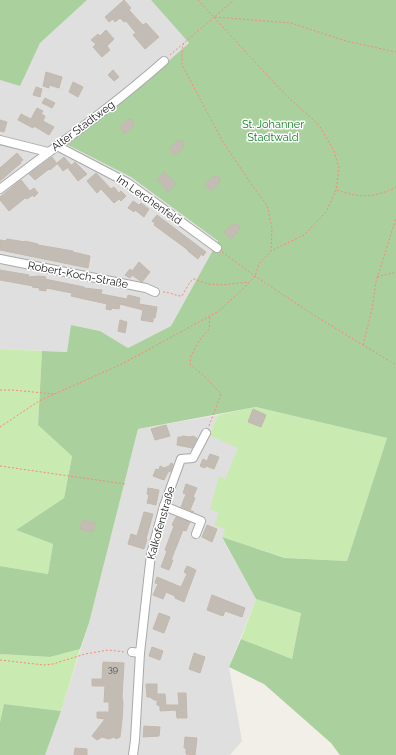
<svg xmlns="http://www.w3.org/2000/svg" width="396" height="755" viewBox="0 0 396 755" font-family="Raleway,sans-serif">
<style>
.residential{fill:#e0dfdf}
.grass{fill:#c9eab1}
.forest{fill:#aad09e}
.building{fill:#c3bcb5;stroke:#c4b8ab}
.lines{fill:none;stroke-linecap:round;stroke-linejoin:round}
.minor-casing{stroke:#a9a9a9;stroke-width:10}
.path{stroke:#f88a73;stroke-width:1;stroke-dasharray:2 2;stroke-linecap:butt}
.minor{stroke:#fff;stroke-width:8}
.labels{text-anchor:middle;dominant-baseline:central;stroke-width:3;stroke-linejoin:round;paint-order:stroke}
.number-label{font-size:9px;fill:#4a4847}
.park-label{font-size:11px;fill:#0d821f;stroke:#fff}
.street-label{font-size:11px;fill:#222;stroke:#fff}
</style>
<rect width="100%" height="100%" fill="#f2efe9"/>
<g class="residential">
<polygon points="87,0 151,0 189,43 155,73 66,144 131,177 218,241 171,326 128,348 100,331 71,325 67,352 0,349 0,80 20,85 40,43"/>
<polygon points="218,415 209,435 239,447 225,479 219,477 219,513 225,529 222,538 256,599 229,667 242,741 230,755 45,755 61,711 89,623 138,429"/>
</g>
<g class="grass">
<polygon points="0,349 42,351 38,425 72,455 64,498 16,530 53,544 48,574 0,566"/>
<polygon points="256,407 387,438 347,561 286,558 222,537 225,529 214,525 219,513 210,509 219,476 225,479 238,448 209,435 218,415"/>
<polygon points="256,599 301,612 292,659 241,639"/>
<polygon points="80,649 61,711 4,704 0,722 0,654 50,657"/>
</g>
<g class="forest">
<polygon points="0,0 87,0 40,43 20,86 0,80"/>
<polygon points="151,0 396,0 396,755 340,755 331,743 264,684 229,667 241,639 292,659 301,613 256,599 222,537 285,558 347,561 387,438 256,407 138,429 89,623 80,649 50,657 0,654 0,566 48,574 53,544 16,530 64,498 72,456 38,425 42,351 67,352 71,325 100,331 128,348 171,326 218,241 131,177 66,144 155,73 189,43"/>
<polygon points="4,704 61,711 45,755 0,755 0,722"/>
</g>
<g class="building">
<polygon points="124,0 131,8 129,10 139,21 143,25 146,23 159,37 145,49 133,35 136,33 126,21 124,22 120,18 115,22 113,19 109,22 105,17"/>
<polygon points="106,30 114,39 107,46 110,50 102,57 93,47 96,44 91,40 98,34 100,36"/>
<polygon points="113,70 119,77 114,81 108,75"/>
<polygon points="46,72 62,77 59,88 49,85 49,88 43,86"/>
<polygon points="73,82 83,87 78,97 69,92"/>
<polygon points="36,87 42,89 40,97 33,95"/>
<polygon points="45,98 55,103 52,108 42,103"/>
<polygon points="37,108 43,111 41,114 45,116 43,121 54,127 49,135 34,126 33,128 18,120 21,114 31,119"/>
<polygon points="132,119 134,122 133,126 125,134 119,127 127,120"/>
<polygon points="0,120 7,122 4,132 0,131"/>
<polygon points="182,140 184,143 183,148 175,155 169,149 177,141"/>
<polygon points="17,153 23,160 20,162 21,163 0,181 0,168"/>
<polygon points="52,157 57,164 50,170 49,169 35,180 29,174"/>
<polygon points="64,157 71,165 63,171 57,163"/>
<polygon points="75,162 87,174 78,181 68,168"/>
<polygon points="165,172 176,184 168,192 157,179"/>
<polygon points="96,173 111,189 114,187 119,193 121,191 126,196 121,201 119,199 114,203 101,189 97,193 87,181"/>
<polygon points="218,176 220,179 219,183 211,191 205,184 213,177"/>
<polygon points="21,180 30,191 34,188 38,193 34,197 33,195 27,199 25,198 9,211 0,200 0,197"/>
<polygon points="133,201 139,205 141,203 149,209 144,217 135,210 134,212 128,208"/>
<polygon points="157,215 206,252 203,256 201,254 198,259 188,251 188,250 154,225 155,223 152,221"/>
<polygon points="237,224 240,226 238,231 231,239 224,232 232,225"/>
<polygon points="7,239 25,242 25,241 38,244 38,245 73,251 73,252 90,256 88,268 0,250 0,240 6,241"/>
<polygon points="139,262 150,272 142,282 132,275 130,278 125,275 130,269 132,271"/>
<polygon points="0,270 29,275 28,277 39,276 46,277 45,279 84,287 84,288 102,290 101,294 127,299 128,295 140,298 139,304 157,307 155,318 153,318 153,322 141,320 143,310 120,304 119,309 112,308 111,310 106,309 107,304 71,296 72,293 46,288 46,291 39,290 40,288 32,287 33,286 0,280"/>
<polygon points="120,320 127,322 125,333 118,331"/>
<polygon points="253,409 266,415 261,427 248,422"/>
<polygon points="166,425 170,436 155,440 151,429"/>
<polygon points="182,436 190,437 193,436 197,438 192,448 177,445 178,437 182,437"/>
<polygon points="210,454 219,457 214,469 206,466 205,468 200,466 203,459 207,461"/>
<polygon points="171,463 173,464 171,471 168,472 164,480 153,476 156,469 159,470 160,466 164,468 169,466"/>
<polygon points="186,484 197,488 193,497 195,498 190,510 194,512 181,507 186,494 183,493"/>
<polygon points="148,488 159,490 156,505 147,503 149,495 147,494"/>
<polygon points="144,512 153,514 146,539 147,539 144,549 128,544 131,534 137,536"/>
<polygon points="176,517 190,522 186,531 183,530 171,560 173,560 169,570 161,567 167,551 165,550 174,526 172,525"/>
<polygon points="82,520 95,523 93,532 80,529"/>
<polygon points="207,525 217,529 212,542 202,537"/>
<polygon points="187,566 196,570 184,602 175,598 175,596 166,592 163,599 153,595 158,584 155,583 157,577 181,587 187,574 184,572"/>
<polygon points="212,595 245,608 242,617 225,611 223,616 207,610"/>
<polygon points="159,613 170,617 164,633 153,629"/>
<polygon points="152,647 163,651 160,660 149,656"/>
<polygon points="194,653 205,657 200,673 189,669"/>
<polygon points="103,662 124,663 122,697 123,703 122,720 120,737 116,739 114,737 109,739 102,737 97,740 92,736 105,719 97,718 97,712 109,712 109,702 104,702 105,686 92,686 92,679 102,679"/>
<polygon points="146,684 157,684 157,694 165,694 166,705 179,705 178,693 186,693 187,718 177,718 176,710 160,711 160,706 157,705 157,700 154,700 150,697 147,697"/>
<polygon points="144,726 160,727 159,736 143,737"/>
<polygon points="185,737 197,738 195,755 186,754 186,748 184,748"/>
<polygon points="75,748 87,749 87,755 74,755"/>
</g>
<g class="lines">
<g class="minor-casing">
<g id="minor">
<polyline points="0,140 48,152"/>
<polyline points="57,146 128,183 217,248"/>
<path d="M0,189C55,147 112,107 164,61"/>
<polyline points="0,259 146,288 155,292"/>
<polyline points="164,506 201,521 196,534"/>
<polyline points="132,652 140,653"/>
<polyline points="133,755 135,740 140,653 151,554 164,506 181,459 193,458 206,433"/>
</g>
</g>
<g class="path">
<polyline points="198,0 265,73 288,97 319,125 334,151 339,168 336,190 326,212 304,235 271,251"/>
<polyline points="215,17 291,23 346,41 396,52"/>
<polyline points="170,55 234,0"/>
<path d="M337,190C359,198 375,198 396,187"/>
<polyline points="222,252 255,276 312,314 396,365"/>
<polyline points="377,277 396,272"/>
<path d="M163,292C170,292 175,296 182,296L190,282L194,279L208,284L221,285L249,282"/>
<polyline points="363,345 372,309 376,282 396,218"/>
<polyline points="0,390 12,390 54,394"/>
<polyline points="209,426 221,394 205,377 190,364 191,356 199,341 209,329 210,316"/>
<polyline points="0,427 39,401 122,364 219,311 244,288 255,276 259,264 271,251 272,228 267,205 252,185 223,142 182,65 182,49 184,43"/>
<polyline points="0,466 125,484"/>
<polyline points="0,660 44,665 53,664 85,654 108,650 125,652"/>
</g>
<use href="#minor" class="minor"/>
</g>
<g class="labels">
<g class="number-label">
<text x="113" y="669">39</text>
</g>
<g class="park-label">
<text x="273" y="124">St. Johanner<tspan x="273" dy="13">Stadtwald</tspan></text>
</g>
<g class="street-label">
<text transform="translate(83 126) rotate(-37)">Alter Stadtweg</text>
<text transform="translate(149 200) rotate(35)">Im Lerchenfeld</text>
<text transform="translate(78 275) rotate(11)">Robert-Koch-Straße</text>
<text transform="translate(161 523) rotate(-74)">Kalkofenstraße</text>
</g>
</g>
</svg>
